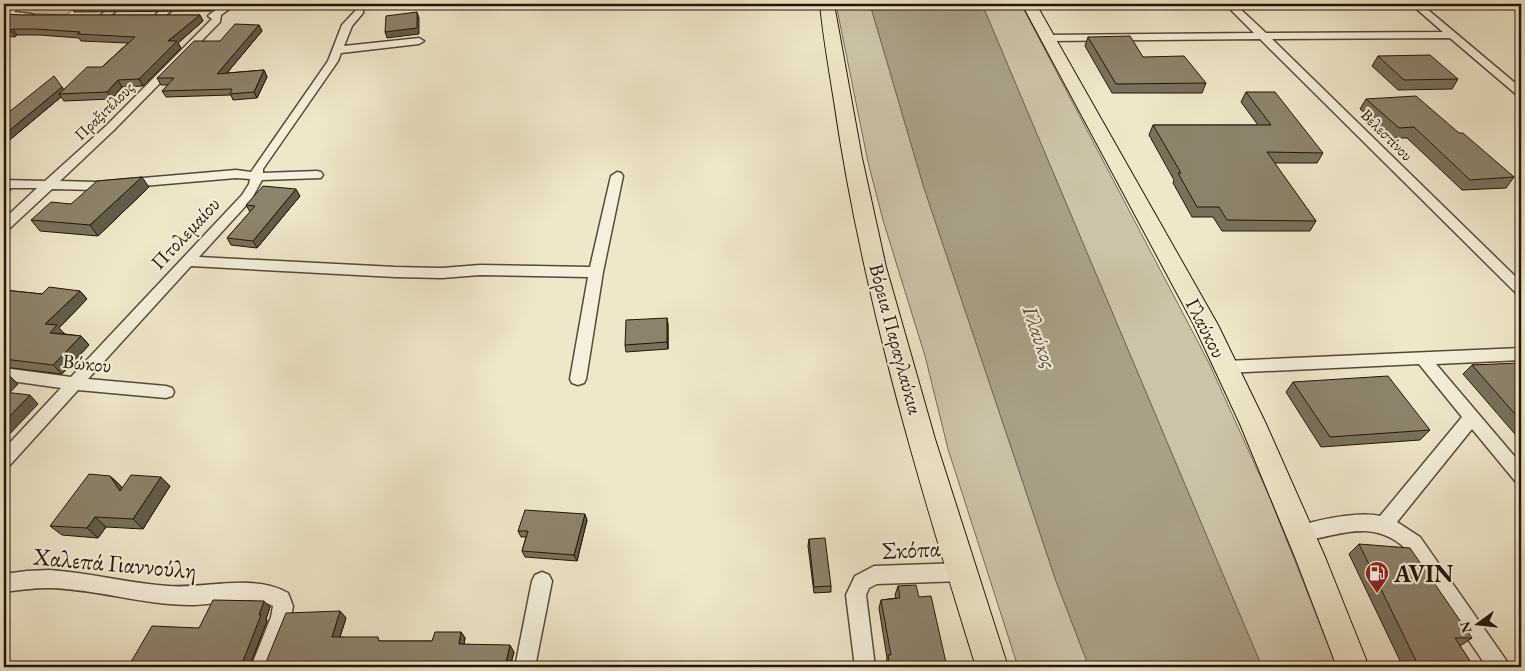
<svg xmlns="http://www.w3.org/2000/svg" width="1525" height="671" viewBox="0 0 1525 671" font-family="'EB Garamond',serif">
<style>
.green{fill:#ccc3a8;stroke:#776c58}
.water{fill:#a9a087;stroke:#736954}
.lines{fill:none;stroke-linecap:round;stroke-linejoin:round}
.minor-casing{stroke:#554a38;stroke-width:3}
.primary-casing{stroke:#221607;stroke-width:2}
.minor{fill:#f5efdc;fill-rule:evenodd}
.primary{fill:#efe7c9;fill-rule:evenodd}
.wall{fill:#79715d;stroke:#221607}
.shaded-wall{fill:#635c4c;stroke:#221607}
.building{fill:#8d836c;stroke:#221607}
.labels{text-anchor:middle;dominant-baseline:central;stroke-width:4.5;stroke-linejoin:round;paint-order:stroke}
.far-street-label{font-size:16px;fill:#221607;stroke:#f5efdc}
.street-label{font-size:20px;fill:#221607;stroke:#f5efdc}
.water-label{font-size:21px;font-style:italic;fill:#584d3a;stroke:#f5efdc}
.near-street-label{font-size:24px;fill:#221607;stroke:#f5efdc}
.near-poi-label{font-size:24px;font-weight:bold;fill:#221607;stroke:#f5efdc;text-anchor:start}
</style>
<rect width="100%" height="100%" fill="#efe7c9"/>
<filter id="stains"><feTurbulence type="fractalNoise" baseFrequency=".004" numOctaves="4"/><feColorMatrix values="0 0 0 0 .2 0 0 0 0 .09 0 0 0 0 .02 0 0 0 .5 -.17"/></filter>
<radialGradient id="worn" r=".72"><stop offset=".6" stop-color="#630" stop-opacity="0"/><stop offset="1" stop-color="#630" stop-opacity=".3"/></radialGradient>
<g class="green">
<polygon points="25,4 80,4 66,15 20,13 19,9"/>
<polygon points="836,4 870,4 924,188 1056,581 1089,667 1018,667 948,449 925,356 883,220 868,162"/>
<polygon points="982,4 1021,4 1209,363 1270,498 1337,667 1262,667"/>
</g>
<polygon class="water" points="870,4 982,4 1262,667 1089,667 1056,581 924,188"/>
<g class="lines">
<g class="minor-casing">
<g id="minor">
<polygon points="11,4 22,4 14,12 31,14 36,17 31,20 6,16 5,9"/>
<polygon points="113,4 123,4 107,19 101,19 101,15"/>
<polygon points="169,4 180,4 162,18 156,18 156,14"/>
<polygon points="225,4 236,4 221,15 220,22 114,130 60,181 96,182 236,170 251,172 328,61 342,25 357,9 363,9 363,13 352,26 344,46 419,38 424,41 419,44 341,53 338,61 263,169 263,173 317,171 321,172 323,175 321,178 262,180 251,200 199,257 395,267 442,268 480,265 590,267 611,176 617,172 621,173 623,176 603,272 586,379 584,383 578,385 572,383 570,379 588,277 480,275 442,278 395,277 191,266 88,379 166,386 172,388 174,392 172,396 166,398 78,390 10,465 4,467 4,449 61,388 4,380 4,368 71,377 242,195 249,184 250,179 236,178 96,190 52,189 9,229 4,230 4,219 37,188 4,188 4,180 45,181 106,126 212,19 208,16 210,14"/>
<polygon points="1225,4 1235,4 1266,33 1443,32 1411,4 1421,4 1521,88 1521,96 1517,95 1450,38 1272,39 1521,282 1521,295 1516,293 1260,39 1047,41 1042,38 1047,35 1254,33"/>
<path d="M1521,348V360L1436,364L1521,464V483L1515,481L1472,429L1397,522L1420,537L1506,660L1509,667H1487L1406,549C1373,518 1340,535 1300,542L1294,540L1291,534L1294,528C1314,520 1359,511 1380,516L1462,417L1419,364L1226,373L1221,371L1218,367L1221,363L1226,361Z"/>
<polygon points="962,563 969,566 972,572 969,578 962,581 877,584 869,588 866,595 875,667 855,667 846,595 855,576 874,566"/>
<path d="M50,570C90,573 128,583 168,586C207,589 252,573 288,593L293,606L291,617L271,667H251L271,617L273,606C253,594 213,605 190,605C143,605 97,589 49,588C34,588 19,590 4,592V574L27,571Z"/>
<polygon points="542,572 549,575 552,581 535,667 515,667 532,581 535,575"/>
</g>
</g>
<g class="primary-casing">
<g id="primary">
<path d="M820,4H834L862,158L886,267L935,439L1008,667H976C918,481 862,294 834,101C829,69 823,36 820,4Z"/>
<polygon points="1022,4 1036,4 1218,325 1266,424 1325,557 1369,667 1337,667 1295,557 1240,424 1194,325"/>
</g>
</g>
<use href="#minor" class="minor"/>
<use href="#primary" class="primary"/>
</g>
<g class="wall">
<polygon points="71,4 222,4 210,11 74,12 70,5"/>
<polygon points="4,14 20,15 200,15 203,21 178,43 181,48 143,86 122,87 112,99 64,101 61,97 6,143 4,143 4,116 64,89 102,67 128,43 81,41 79,38 40,35 17,35 15,37 4,36"/>
<polygon points="259,25 262,31 227,73 264,70 267,77 257,98 233,100 231,95 166,97 162,91 168,85 161,85 157,78 220,41"/>
<polygon points="1088,37 1143,57 1206,83 1202,93 1112,93 1085,46"/>
<polygon points="1378,56 1458,79 1452,89 1398,90 1372,66"/>
<polygon points="1246,92 1323,153 1317,163 1274,163 1316,221 1310,231 1222,231 1213,217 1192,217 1173,183 1174,180 1149,135 1153,125 1258,125 1241,102"/>
<polygon points="1366,99 1459,133 1514,177 1506,188 1462,190 1407,138 1392,138 1360,109"/>
<polygon points="149,187 98,236 40,231 31,220 71,204"/>
<polygon points="300,196 257,248 231,245 227,238 250,212 246,205"/>
<polygon points="4,290 42,294 80,291 87,299 59,328 65,334 81,336 89,345 62,374 4,367"/>
<polygon points="667,318 668,325 668,349 626,352 625,345"/>
<polygon points="1472,365 1521,365 1521,441 1463,374"/>
<polygon points="1293,382 1430,430 1420,440 1321,447 1286,392"/>
<polygon points="110,476 120,485 122,489 170,486 143,529 106,527 98,538 62,535 50,526"/>
<polygon points="587,520 577,561 525,557 522,551 526,537 521,537 518,531"/>
<polygon points="809,539 831,586 831,592 814,593 808,546"/>
<polygon points="1359,544 1472,638 1460,646 1474,667 1403,667 1349,554"/>
<polygon points="898,586 919,597 947,667 886,667 886,663 887,658 879,608 881,600 896,598 895,595"/>
<polygon points="270,607 266,619 267,621 250,665 252,667 128,667 199,628"/>
<polygon points="340,611 346,618 340,637 381,641 432,641 461,632 465,638 464,644 514,652 510,667 270,667 270,666 266,662"/>
</g>
<g class="shaded-wall">
<polygon points="207,4 222,4 210,11"/>
<polygon points="417,12 419,18 419,34 387,38 385,32"/>
<polygon points="200,15 203,21 178,43 181,48 143,86 139,79 168,41"/>
<polygon points="259,25 262,31 221,80 217,74"/>
<polygon points="13,29 17,35 15,37 10,30"/>
<polygon points="264,70 267,77 257,98 254,92"/>
<polygon points="118,80 122,87 112,99 107,92"/>
<polygon points="62,87 66,93 59,94 61,97 6,143 4,140 4,135"/>
<polygon points="142,177 149,187 98,236 90,225"/>
<polygon points="4,181 11,190 4,197"/>
<polygon points="296,189 300,196 257,248 253,241"/>
<polygon points="80,291 87,299 59,328 65,334 50,333 45,324"/>
<polygon points="667,318 668,325 668,349 667,342"/>
<polygon points="81,336 89,345 62,374 53,365"/>
<polygon points="9,375 18,384 4,399 4,381"/>
<polygon points="30,395 38,404 5,439 4,437 4,422"/>
<polygon points="110,476 120,485 131,501 120,491"/>
<polygon points="161,477 170,486 143,529 133,519"/>
<polygon points="585,514 587,520 577,561 574,555"/>
<polygon points="95,517 106,527 98,538 87,528"/>
<polygon points="264,601 270,607 266,619 267,621 250,665 243,661 259,615"/>
<polygon points="340,611 346,618 338,643 332,637"/>
<polygon points="461,632 465,638 463,650 459,644"/>
<polygon points="510,645 514,652 510,667 505,667"/>
<polygon points="238,664 242,667 236,667"/>
</g>
<g class="building">
<polygon points="71,4 207,4 70,5"/>
<polygon points="417,12 417,28 385,32 386,16"/>
<polygon points="4,14 20,15 200,15 168,41 177,41 139,79 118,80 107,92 59,94 87,67 102,67 135,37 77,34 80,32 35,29 13,29 10,30 4,30"/>
<polygon points="235,24 259,25 217,74 264,70 254,92 230,94 232,89 162,91 174,78 157,78 194,41 220,41"/>
<polygon points="1130,36 1143,57 1184,56 1206,83 1116,84 1088,37"/>
<polygon points="1430,55 1458,79 1404,80 1378,56"/>
<polygon points="54,76 62,87 4,135 4,116"/>
<polygon points="1246,92 1275,92 1323,153 1267,152 1316,221 1227,220 1219,207 1197,207 1178,173 1181,173 1153,125 1271,125"/>
<polygon points="1416,96 1459,133 1463,133 1514,177 1470,180 1414,127 1399,128 1366,99"/>
<polygon points="142,177 90,225 31,220 51,202 71,204 97,181"/>
<polygon points="263,186 296,189 253,241 227,238 255,206 246,205"/>
<polygon points="49,287 80,291 45,324 57,325 50,333 81,336 53,365 4,359 4,290 42,294"/>
<polygon points="667,318 667,342 625,345 626,320"/>
<polygon points="1519,363 1521,365 1521,421 1472,365"/>
<polygon points="4,374 9,375 4,381"/>
<polygon points="1388,376 1430,430 1330,437 1293,382"/>
<polygon points="4,392 30,395 4,422"/>
<polygon points="89,474 110,476 120,491 131,475 161,477 133,519 95,517 87,528 50,526"/>
<polygon points="525,510 585,514 574,555 522,551 528,531 518,531"/>
<polygon points="825,538 831,586 814,587 809,539"/>
<polygon points="1359,544 1410,548 1472,638 1455,638 1474,667 1419,667"/>
<polygon points="916,585 919,597 931,596 947,667 890,667 888,655 891,655 881,600 900,598 898,586"/>
<polygon points="213,600 264,601 259,615 261,615 243,661 247,663 238,664 236,667 128,667 152,626 199,628"/>
<polygon points="340,611 332,637 378,637 379,641 432,641 435,632 461,632 459,644 510,645 505,667 270,667 272,662 266,662 286,613"/>
</g>
<defs>
<g id="fuel-pin" transform="scale(1.25)"><path d="M0 17L-7.5 6A9.5 9.5 0 1 1 7.5 6Z" fill="#8f2418" stroke="#f5efdc"/><path d="M-5.5-6h7V0h2V4h1.3V-2.5L3-4.5l.8-.8L6-3V5H2.5V1h-1V6h-7ZM-4.2-4.7v3.2H.2V-4.7Z" fill="#fff"/></g>
</defs>
<g fill-rule="evenodd">
<use href="#fuel-pin" x="1377" y="573"/>
</g>
<g class="labels">
<g class="far-street-label">
<text transform="translate(104 111) rotate(-44)">Πραξιτέλους</text>
<text transform="translate(1387 135) rotate(45)">Βελεστίνου</text>
</g>
<g class="street-label">
<text transform="translate(185 233) rotate(-47)">Πτολεμαίου</text>
<text transform="translate(1206 328) rotate(63)">Γλαύκου</text>
<text transform="translate(896 339) rotate(75)">Βόρεια Παραγλαύκια</text>
<text transform="translate(87 363) rotate(6)">Βώκου</text>
</g>
<g class="water-label">
<text transform="translate(1040 337) rotate(71)">Γλαύκος</text>
</g>
<g class="near-street-label">
<text transform="translate(911 549) rotate(-3)">Σκόπα</text>
<text transform="translate(115 563) rotate(5)">Χαλεπά Γιαννούλη</text>
</g>
<g class="near-poi-label">
<text x="1394" y="573">AVIN</text>
</g>
</g>
<rect width="1525" height="671" fill="none" stroke="#efe7c9" stroke-width="20"/>
<rect x="5" y="5" width="1515" height="661" fill="none" stroke="#221607" stroke-width="2.5"/>
<rect x="10" y="10" width="1505" height="651" fill="none" stroke="#221607"/>
<g transform="translate(1478 624) rotate(255)" stroke="#f5efdc" stroke-width="4" paint-order="stroke">
<path d="M0-4L9 19L0 12L-9 19Z" fill="#221607"/>
<text y="-8" font-size="14" font-weight="bold" text-anchor="middle" fill="#221607">N</text>
</g>
<rect width="100%" height="100%" filter="url(#stains)"/>
<rect width="100%" height="100%" fill="url(#worn)"/>
</svg>
